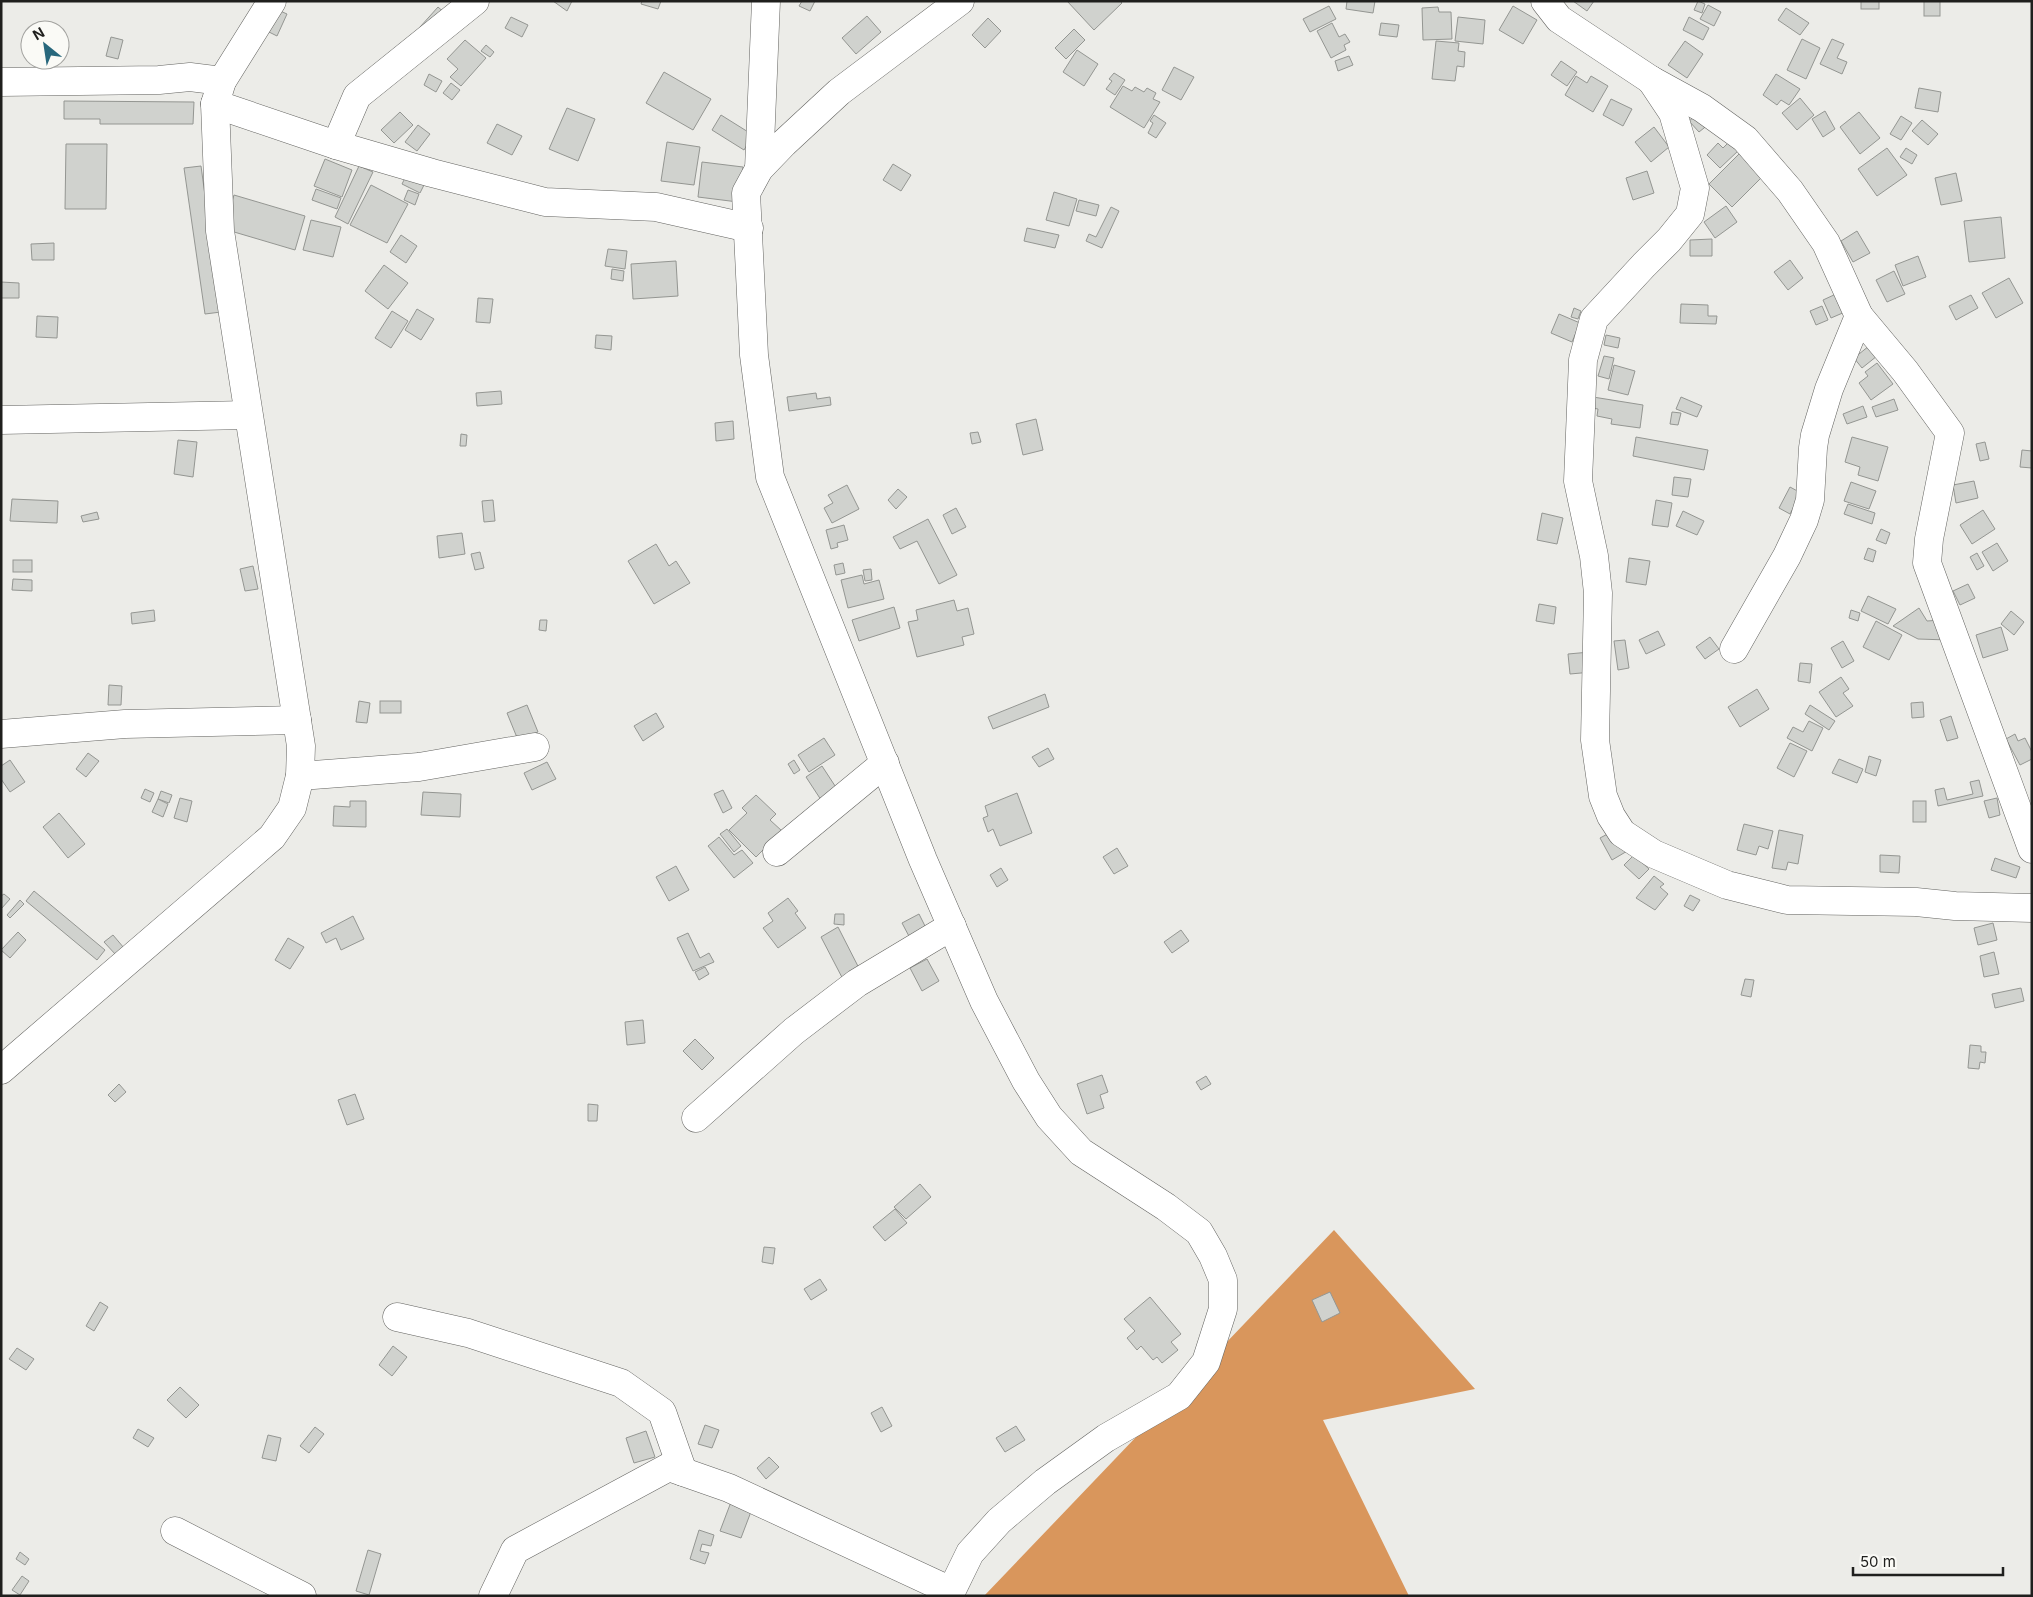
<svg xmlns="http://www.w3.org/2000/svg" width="2033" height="1597" viewBox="0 0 2033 1597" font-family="Inter,sans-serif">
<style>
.forest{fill:#d9965c}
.building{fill:#d0d2ce;stroke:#949692}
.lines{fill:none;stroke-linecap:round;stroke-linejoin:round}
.minor-casing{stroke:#636360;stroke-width:29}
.minor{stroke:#fff;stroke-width:28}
</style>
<rect width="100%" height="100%" fill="#ecece8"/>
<polygon class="forest" points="1334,1230 1475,1389 1323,1420 1409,1596 984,1596"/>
<g class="building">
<polygon points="553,1 572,1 567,11"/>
<polygon points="642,1 661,1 658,9 641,4"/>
<polygon points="802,1 815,1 810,11 799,6"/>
<polygon points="1067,1 1120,1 1122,3 1094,30"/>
<polygon points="1347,1 1375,1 1373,13 1346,9"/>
<polygon points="1573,1 1594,1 1587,11"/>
<polygon points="1698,1 1705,4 1702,13 1694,10"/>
<rect x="1861" y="1" width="18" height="8"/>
<rect x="1924" y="1" width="16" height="15"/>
<polygon points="1708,5 1721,12 1714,26 1700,19"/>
<polygon points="1329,6 1336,19 1310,32 1303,19"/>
<polygon points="1513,6 1537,20 1523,44 1499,30"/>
<polygon points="438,7 447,15 429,36 420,27"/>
<polygon points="1438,7 1439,12 1451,12 1452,39 1423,40 1422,8"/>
<polygon points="1786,8 1809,23 1800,35 1778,20"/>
<polygon points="278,10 287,14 277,36 267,31"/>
<polygon points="867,16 881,32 856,54 842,38"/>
<polygon points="511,17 528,25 522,37 505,28"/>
<polygon points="1458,17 1485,20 1483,44 1455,41"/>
<polygon points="1689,17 1709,28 1703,40 1683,30"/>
<polygon points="988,18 1001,31 985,48 972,35"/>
<polygon points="1332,23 1339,37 1345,34 1350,42 1344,45 1346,50 1331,58 1317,31"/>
<polygon points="1381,23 1399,25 1397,37 1379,35"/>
<polygon points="1074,29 1085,40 1066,59 1055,48"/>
<polygon points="111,37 123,40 118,59 106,56"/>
<polygon points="1802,39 1820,48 1806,79 1787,70"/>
<polygon points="1832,39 1844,44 1837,58 1847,62 1842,74 1820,64"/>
<polygon points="465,40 486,58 461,86 450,77 458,69 447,59"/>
<polygon points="1436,41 1459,43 1458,51 1465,52 1464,67 1457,66 1455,81 1432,79"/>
<polygon points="1685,41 1703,54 1687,78 1668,65"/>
<polygon points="486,45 494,52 490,57 481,51"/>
<polygon points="1077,50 1098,64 1084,86 1063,72"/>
<polygon points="1349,56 1353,65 1338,71 1335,61"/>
<polygon points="1561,61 1577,72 1567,86 1551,75"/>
<polygon points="1174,67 1194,77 1181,100 1162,90"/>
<polygon points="664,72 711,99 693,130 646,103"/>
<polygon points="1114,73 1125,80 1115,95 1106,89 1112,81 1109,79"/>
<polygon points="429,74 442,81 436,92 424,85"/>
<polygon points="1776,74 1800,89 1789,105 1781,100 1777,105 1763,95"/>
<polygon points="1576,76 1587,83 1591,76 1608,86 1593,112 1565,95"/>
<polygon points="451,83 460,90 452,100 443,93"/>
<polygon points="1123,86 1132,91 1135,87 1144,92 1147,88 1156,93 1153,99 1160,102 1144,128 1110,107"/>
<polygon points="1919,88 1941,92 1938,112 1915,108"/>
<polygon points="1800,98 1814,115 1797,130 1782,113"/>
<polygon points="1611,99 1632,109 1623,126 1603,115"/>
<polygon points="64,101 194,102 193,124 100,124 100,119 64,119"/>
<polygon points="567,108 595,119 578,161 549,149"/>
<polygon points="1825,111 1835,129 1823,137 1812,119"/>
<polygon points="400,112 413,125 394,143 381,130"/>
<polygon points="1859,112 1880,138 1860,154 1840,127"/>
<polygon points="1699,113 1709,124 1699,132 1689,121"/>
<polygon points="721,115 753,135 744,150 712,130"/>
<polygon points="1154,115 1166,123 1156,138 1148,133 1153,123 1150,121"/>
<polygon points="1901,116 1912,123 1901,140 1890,134"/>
<polygon points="1922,120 1938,134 1928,145 1912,131"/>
<polygon points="497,124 522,136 512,155 487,143"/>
<polygon points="418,125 430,134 417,151 405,142"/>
<polygon points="1654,127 1669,147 1651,162 1635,142"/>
<polygon points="1730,141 1739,150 1720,168 1707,155 1718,143 1723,148"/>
<polygon points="667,142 700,147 694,185 661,181"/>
<polygon points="66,144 107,144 106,209 65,209"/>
<polygon points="1887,148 1907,175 1877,196 1858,169"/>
<polygon points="1906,148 1917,155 1912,164 1900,157"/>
<polygon points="1741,152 1764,175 1732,207 1709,184"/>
<polygon points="325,159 352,170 342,197 314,186"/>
<polygon points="702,162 743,167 738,202 698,197"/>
<polygon points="893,164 911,175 901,191 883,180"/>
<polygon points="201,166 221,312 205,314 184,168"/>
<polygon points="359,166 373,172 348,224 335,217"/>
<polygon points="1647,171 1654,193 1633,200 1626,178"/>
<polygon points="1956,173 1962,201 1941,205 1935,178"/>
<polygon points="407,174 425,183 420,193 402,184"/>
<polygon points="371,185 408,204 387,243 350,225"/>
<polygon points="316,189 341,198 337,209 312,200"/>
<polygon points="408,190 419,194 415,205 404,200"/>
<polygon points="1054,192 1077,199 1069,226 1046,220"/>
<polygon points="234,195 305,216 295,250 224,229"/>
<polygon points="1079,200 1099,205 1096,216 1076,211"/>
<polygon points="1726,206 1737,222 1715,238 1704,222"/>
<polygon points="1111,207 1119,211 1102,248 1086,241 1089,234 1096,237"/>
<polygon points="2001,217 2005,258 1969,262 1964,221"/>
<polygon points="311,220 341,227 333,257 303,250"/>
<polygon points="1027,228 1059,235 1055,248 1024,241"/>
<polygon points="1857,231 1870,253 1853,262 1841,241"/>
<polygon points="401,235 417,246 406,263 390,252"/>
<polygon points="1712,239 1712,256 1690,256 1690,240"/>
<polygon points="54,243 54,260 32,260 31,244"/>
<polygon points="608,249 627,251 625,269 605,266"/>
<polygon points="1918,256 1926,277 1903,286 1895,265"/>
<polygon points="1790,260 1803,278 1788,290 1774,272"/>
<polygon points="676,261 678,296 633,299 631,264"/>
<polygon points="384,265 408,283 388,309 365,291"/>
<polygon points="612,269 624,271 623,281 611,279"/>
<polygon points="1894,271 1905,294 1887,302 1876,280"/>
<polygon points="2009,278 2023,303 1996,318 1982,293"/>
<polygon points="1,282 19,283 19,298 1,298"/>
<polygon points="1836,294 1845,312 1831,318 1823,300"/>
<polygon points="1971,295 1978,308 1956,320 1949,306"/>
<polygon points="478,298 493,299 490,323 476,322"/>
<polygon points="1681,304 1708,305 1708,316 1717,316 1716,324 1680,323"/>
<polygon points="1822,306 1828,320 1816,325 1810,311"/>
<polygon points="1574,308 1581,311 1578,319 1571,317"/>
<polygon points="417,309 434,319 421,340 405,330"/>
<polygon points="392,311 408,321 391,348 375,338"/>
<polygon points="1559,314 1580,323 1572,342 1551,333"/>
<polygon points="37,316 58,317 57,338 36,337"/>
<polygon points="596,335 612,336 611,350 595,348"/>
<polygon points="1606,335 1620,338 1618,348 1604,345"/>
<polygon points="1869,346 1877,356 1862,368 1854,358"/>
<polygon points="1604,356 1614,358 1609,379 1598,376"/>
<polygon points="1877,363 1893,384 1871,400 1859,383 1868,376 1865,372"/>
<polygon points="1614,365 1635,371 1628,395 1608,390"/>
<polygon points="501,391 502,404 477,406 476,393"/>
<polygon points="816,393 817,399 830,397 831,405 789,411 787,397"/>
<polygon points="1593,397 1643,405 1640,428 1611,424 1612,419 1597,416 1598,409 1592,408"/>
<polygon points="1681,397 1702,406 1697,417 1676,409"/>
<polygon points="1894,399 1898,410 1876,417 1872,407"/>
<polygon points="1863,406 1867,417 1847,424 1843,414"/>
<polygon points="1672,412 1681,413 1678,425 1670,424"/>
<polygon points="1036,419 1043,450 1023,455 1016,424"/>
<polygon points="733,421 734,439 716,441 715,423"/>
<polygon points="978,432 981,442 972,444 970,433"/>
<polygon points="461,434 467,435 466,446 460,446"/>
<polygon points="1636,437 1708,450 1704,470 1633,456"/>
<polygon points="1852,437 1888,447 1878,481 1858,475 1860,467 1845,462"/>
<polygon points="178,440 197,442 193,477 174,474"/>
<polygon points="1985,442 1989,459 1980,461 1976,444"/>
<polygon points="2022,450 2032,451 2032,468 2020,467"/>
<polygon points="1674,477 1691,479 1688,497 1672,495"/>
<polygon points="1974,481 1978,498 1956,503 1953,485"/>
<polygon points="1851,482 1876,491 1869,509 1844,501"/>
<polygon points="847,485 859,509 832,523 824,508 833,503 828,495"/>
<polygon points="1790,487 1801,493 1790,514 1779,508"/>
<polygon points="898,489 907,497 896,509 888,500"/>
<polygon points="12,499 58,501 57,523 10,521"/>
<polygon points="493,500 495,521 484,522 482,501"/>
<polygon points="1656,500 1672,503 1668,527 1652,525"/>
<polygon points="1848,504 1875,513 1872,524 1844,514"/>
<polygon points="956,508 966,527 952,534 943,515"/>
<polygon points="1983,510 1995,529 1972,544 1960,525"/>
<polygon points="1683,511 1704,521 1697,535 1676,526"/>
<polygon points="97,512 99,519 83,522 81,516"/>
<polygon points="1542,513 1563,518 1557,544 1537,540"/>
<polygon points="928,519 957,575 939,584 917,541 900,549 893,537"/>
<polygon points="844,525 848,540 837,543 838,547 831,549 826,530"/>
<polygon points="1881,529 1890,533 1886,544 1876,540"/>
<polygon points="462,533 465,554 439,558 437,536"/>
<polygon points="1997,543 2008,561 1993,571 1982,552"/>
<polygon points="656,544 669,566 676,561 690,583 654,604 628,561"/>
<polygon points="1868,548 1876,551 1873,562 1864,559"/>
<polygon points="480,552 484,568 475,570 471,554"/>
<polygon points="1977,553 1984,566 1977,570 1970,557"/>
<polygon points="1629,558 1650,561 1646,585 1626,582"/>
<rect x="13" y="560" width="19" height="12"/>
<polygon points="843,563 845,573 836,575 834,565"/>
<polygon points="253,566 258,589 245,591 240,569"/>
<polygon points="871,569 872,580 865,581 863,570"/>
<polygon points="862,575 864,584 879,580 884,599 848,608 841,580"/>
<polygon points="13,579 32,580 32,591 12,590"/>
<polygon points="1968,584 1975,598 1960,605 1953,591"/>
<polygon points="1868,596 1896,609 1888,624 1861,611"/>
<polygon points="954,600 957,611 968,608 974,634 962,637 964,645 917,657 908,622 918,620 916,610"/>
<polygon points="1539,604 1556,607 1554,624 1536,621"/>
<polygon points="894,607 900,628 859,641 852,620"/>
<polygon points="1919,608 1927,621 1942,620 1948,640 1918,639 1893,626"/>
<polygon points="154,610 155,621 132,624 131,613"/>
<polygon points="1851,610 1860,613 1858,621 1849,618"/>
<polygon points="2011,611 2024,622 2014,635 2001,624"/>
<polygon points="540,620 547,620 546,631 539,630"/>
<polygon points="1876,621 1902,635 1889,660 1863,647"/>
<polygon points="2001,627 2008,650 1983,658 1976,635"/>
<polygon points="1658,631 1665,645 1646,654 1639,640"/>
<polygon points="1710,637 1719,649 1705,659 1696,647"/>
<polygon points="1625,640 1629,668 1618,670 1614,641"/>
<polygon points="1843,641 1854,661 1842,668 1831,648"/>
<polygon points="1590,652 1592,672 1570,674 1568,654"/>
<polygon points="1800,663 1812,664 1810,683 1798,681"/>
<polygon points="1841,677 1849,689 1843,693 1853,706 1836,717 1819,692"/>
<polygon points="109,685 122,686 121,705 108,705"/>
<polygon points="1757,689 1769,709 1740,727 1728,707"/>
<polygon points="1045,694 1049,707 993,729 988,717"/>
<polygon points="359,701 370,703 367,723 356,722"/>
<rect x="380" y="701" width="21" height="12"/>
<polygon points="1923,702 1924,717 1912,718 1911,703"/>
<polygon points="527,705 538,732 518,740 507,713"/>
<polygon points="1810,705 1835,721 1829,730 1805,714"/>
<polygon points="656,713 664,727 643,741 634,726"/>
<polygon points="1951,716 1958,738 1947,741 1940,720"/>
<polygon points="1809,721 1823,728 1812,751 1787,738 1793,727 1803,732"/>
<polygon points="2015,734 2018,741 2025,738 2032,752 2032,759 2020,765 2006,739"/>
<polygon points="824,738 835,755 809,772 798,755"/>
<polygon points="1790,743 1807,751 1794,777 1777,768"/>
<polygon points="1048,748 1054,759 1039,767 1032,757"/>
<polygon points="88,753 99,761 86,777 76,769"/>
<polygon points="1869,756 1881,760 1876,776 1865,772"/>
<polygon points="1839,759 1863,769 1857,783 1832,773"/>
<polygon points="10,760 25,782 10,792 1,779 1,766"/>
<polygon points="794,760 800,770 794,774 788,764"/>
<polygon points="547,762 556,779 532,790 524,773"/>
<polygon points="822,766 841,795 825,806 806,777"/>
<polygon points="1979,780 1983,796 1938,806 1935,790 1944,788 1947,800 1973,794 1970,782"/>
<polygon points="145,789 154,793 150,802 141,798"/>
<polygon points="723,790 732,808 723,813 714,794"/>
<polygon points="161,791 172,795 169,803 158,799"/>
<polygon points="423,792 461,794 460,817 421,815"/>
<polygon points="1017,793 1032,833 1000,846 993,829 988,832 983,818 988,816 985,806"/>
<polygon points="756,795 776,814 770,820 782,831 756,857 729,830 747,813 742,808"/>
<polygon points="180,798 192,801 187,822 174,818"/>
<polygon points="1997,798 2000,815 1989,818 1984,801"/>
<polygon points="158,799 168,804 163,817 152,812"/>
<polygon points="350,801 366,801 366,827 333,826 334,806 350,807"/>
<rect x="1913" y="801" width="13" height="21"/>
<polygon points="59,813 85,844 68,858 43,827"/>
<polygon points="1744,824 1773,831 1768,849 1759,846 1756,855 1737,850"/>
<polygon points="727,829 741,846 734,852 720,834"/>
<polygon points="1617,829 1629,850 1612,860 1600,838"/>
<polygon points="1779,830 1803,835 1798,864 1788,862 1786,870 1772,868"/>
<polygon points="719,837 734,855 742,850 753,863 734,878 708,846"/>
<polygon points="1117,848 1128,866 1114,874 1103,857"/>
<polygon points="1634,855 1649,869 1639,879 1624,865"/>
<polygon points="1880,855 1900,856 1899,873 1880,872"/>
<polygon points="1995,858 2020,867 2016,878 1991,870"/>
<polygon points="676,866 689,890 669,901 656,877"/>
<polygon points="1001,868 1008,880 997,887 990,875"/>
<polygon points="1654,876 1664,884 1660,887 1668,894 1655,910 1636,898"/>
<polygon points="34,891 105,950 97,960 26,901"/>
<polygon points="4,894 10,899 1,909 1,896"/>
<polygon points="1690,895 1700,900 1693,911 1684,906"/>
<polygon points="788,898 798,911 795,913 806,928 778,948 763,928 773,921 768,913"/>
<polygon points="20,900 24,904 10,918 7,915"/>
<polygon points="835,914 844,914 844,925 834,924"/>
<polygon points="919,914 928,932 911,940 902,923"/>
<polygon points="353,916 364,939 341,950 336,938 326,943 321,933"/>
<polygon points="1993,923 1997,940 1978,945 1974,928"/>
<polygon points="838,927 864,978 847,987 821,937"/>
<polygon points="1181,930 1189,941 1172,953 1164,942"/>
<polygon points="18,932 26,940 10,958 1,950"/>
<polygon points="688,933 700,958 709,953 714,962 693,971 677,938"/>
<polygon points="113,935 124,948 116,955 104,942"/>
<polygon points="288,938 304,947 290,969 275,960"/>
<polygon points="1994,952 1999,974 1984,977 1980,956"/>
<polygon points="927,959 939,981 922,991 910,968"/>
<polygon points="705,967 709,974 699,980 695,972"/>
<polygon points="1745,979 1754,980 1751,997 1741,995"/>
<polygon points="2021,988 2024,1001 1995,1008 1992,994"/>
<polygon points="643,1020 645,1043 627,1045 625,1022"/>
<polygon points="695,1039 714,1058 702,1070 683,1051"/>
<polygon points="1970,1045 1981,1046 1981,1052 1986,1052 1985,1063 1980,1062 1979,1069 1968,1068"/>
<polygon points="1102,1075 1108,1092 1100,1095 1104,1108 1087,1114 1077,1084"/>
<polygon points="1206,1076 1211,1084 1201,1090 1196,1082"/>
<polygon points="119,1084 126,1092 115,1102 108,1095"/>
<polygon points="355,1094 364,1119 347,1125 338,1100"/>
<polygon points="588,1104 598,1105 597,1121 588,1121"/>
<polygon points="920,1184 931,1197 906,1219 894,1207"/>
<polygon points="895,1209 907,1223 885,1241 873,1227"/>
<polygon points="764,1247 775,1248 773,1264 762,1262"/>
<polygon points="820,1279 827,1290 811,1300 804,1289"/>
<polygon points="1330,1292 1340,1313 1322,1322 1312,1300"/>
<polygon points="1150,1297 1181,1334 1171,1342 1178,1350 1162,1363 1157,1357 1153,1360 1141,1346 1137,1350 1127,1338 1135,1331 1124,1319"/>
<polygon points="100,1302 108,1307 94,1331 86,1326"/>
<polygon points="393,1346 407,1357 392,1376 379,1365"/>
<polygon points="17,1348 34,1359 26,1370 9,1359"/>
<polygon points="180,1387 199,1405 186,1418 167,1400"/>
<polygon points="882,1407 892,1426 881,1432 871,1413"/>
<polygon points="705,1425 719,1430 712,1448 698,1444"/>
<polygon points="1016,1426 1025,1440 1005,1452 996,1438"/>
<polygon points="315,1427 324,1434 309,1453 300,1446"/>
<polygon points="138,1429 154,1438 148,1447 133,1438"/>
<polygon points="646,1431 655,1457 634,1463 626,1438"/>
<polygon points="268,1435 281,1438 276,1461 262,1458"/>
<polygon points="769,1457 779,1467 766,1479 757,1468"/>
<polygon points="731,1502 752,1509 741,1538 720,1531"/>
<polygon points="699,1530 714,1535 711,1546 702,1544 700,1551 709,1553 705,1564 690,1559"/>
<polygon points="368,1550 381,1554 369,1595 356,1591"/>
<polygon points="20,1552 29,1559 25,1565 16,1559"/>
<polygon points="22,1576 29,1581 20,1595 12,1590"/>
</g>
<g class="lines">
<g class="minor-casing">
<g id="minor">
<polyline points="1545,1 1559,19 1651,80 1702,108 1745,139 1790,191 1826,243 1859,316 1905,371 1950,433 1929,539 1927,563 2032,849"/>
<polyline points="1651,80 1673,113 1695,188 1690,214 1669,240 1644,265 1594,319 1583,360 1578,481 1594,556 1598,593 1595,740 1603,796 1611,816 1622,833 1654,854 1727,885 1787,900 1916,902 1955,906 2032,908"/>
<polyline points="1,82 159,80 190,77 222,81"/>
<polyline points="215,104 336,145 432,173 545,202 656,207 749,228"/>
<polyline points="336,145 357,96 475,1"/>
<polyline points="759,169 766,1"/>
<polyline points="1,420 248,415"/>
<polyline points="1734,649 1787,556 1804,520 1810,500 1813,448 1815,435 1829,389 1859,316"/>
<polyline points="1,734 125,724 297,720"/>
<polyline points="300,776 419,767 535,747"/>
<polyline points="777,852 885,763"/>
<polyline points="1,1070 272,837 292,808 300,776 301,746 220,231 215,104 222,81 272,1"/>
<polyline points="696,1118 794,1031 857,983 952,926"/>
<polyline points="397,1317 468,1333 621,1383 662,1412 683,1472"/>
<polyline points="175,1531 302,1596"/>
<polyline points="493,1596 515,1550 669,1467 729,1488 951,1591"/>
<polyline points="949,1596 970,1553 999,1521 1045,1482 1106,1438 1179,1396 1206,1362 1223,1309 1223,1280 1213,1256 1199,1232 1166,1207 1081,1152 1049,1117 1026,1081 984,1001 923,860 770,477 754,355 746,193 759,169 784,143 839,92 960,1"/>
</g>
</g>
<use href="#minor" class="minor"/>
</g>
<rect width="2033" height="1597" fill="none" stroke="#1f1f1d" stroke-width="5"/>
<g transform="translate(45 45) rotate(330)"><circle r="24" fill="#fafaf6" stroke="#a2a29f"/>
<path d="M0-4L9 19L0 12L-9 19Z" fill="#27677c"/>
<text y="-8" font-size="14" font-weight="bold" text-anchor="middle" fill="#1f1f1d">N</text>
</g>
<path d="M1853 1567v8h150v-8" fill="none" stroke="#1f1f1d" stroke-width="2.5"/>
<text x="1860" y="1567" font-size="15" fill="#1f1f1d" stroke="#fafaf6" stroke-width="4" paint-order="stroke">50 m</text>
</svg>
